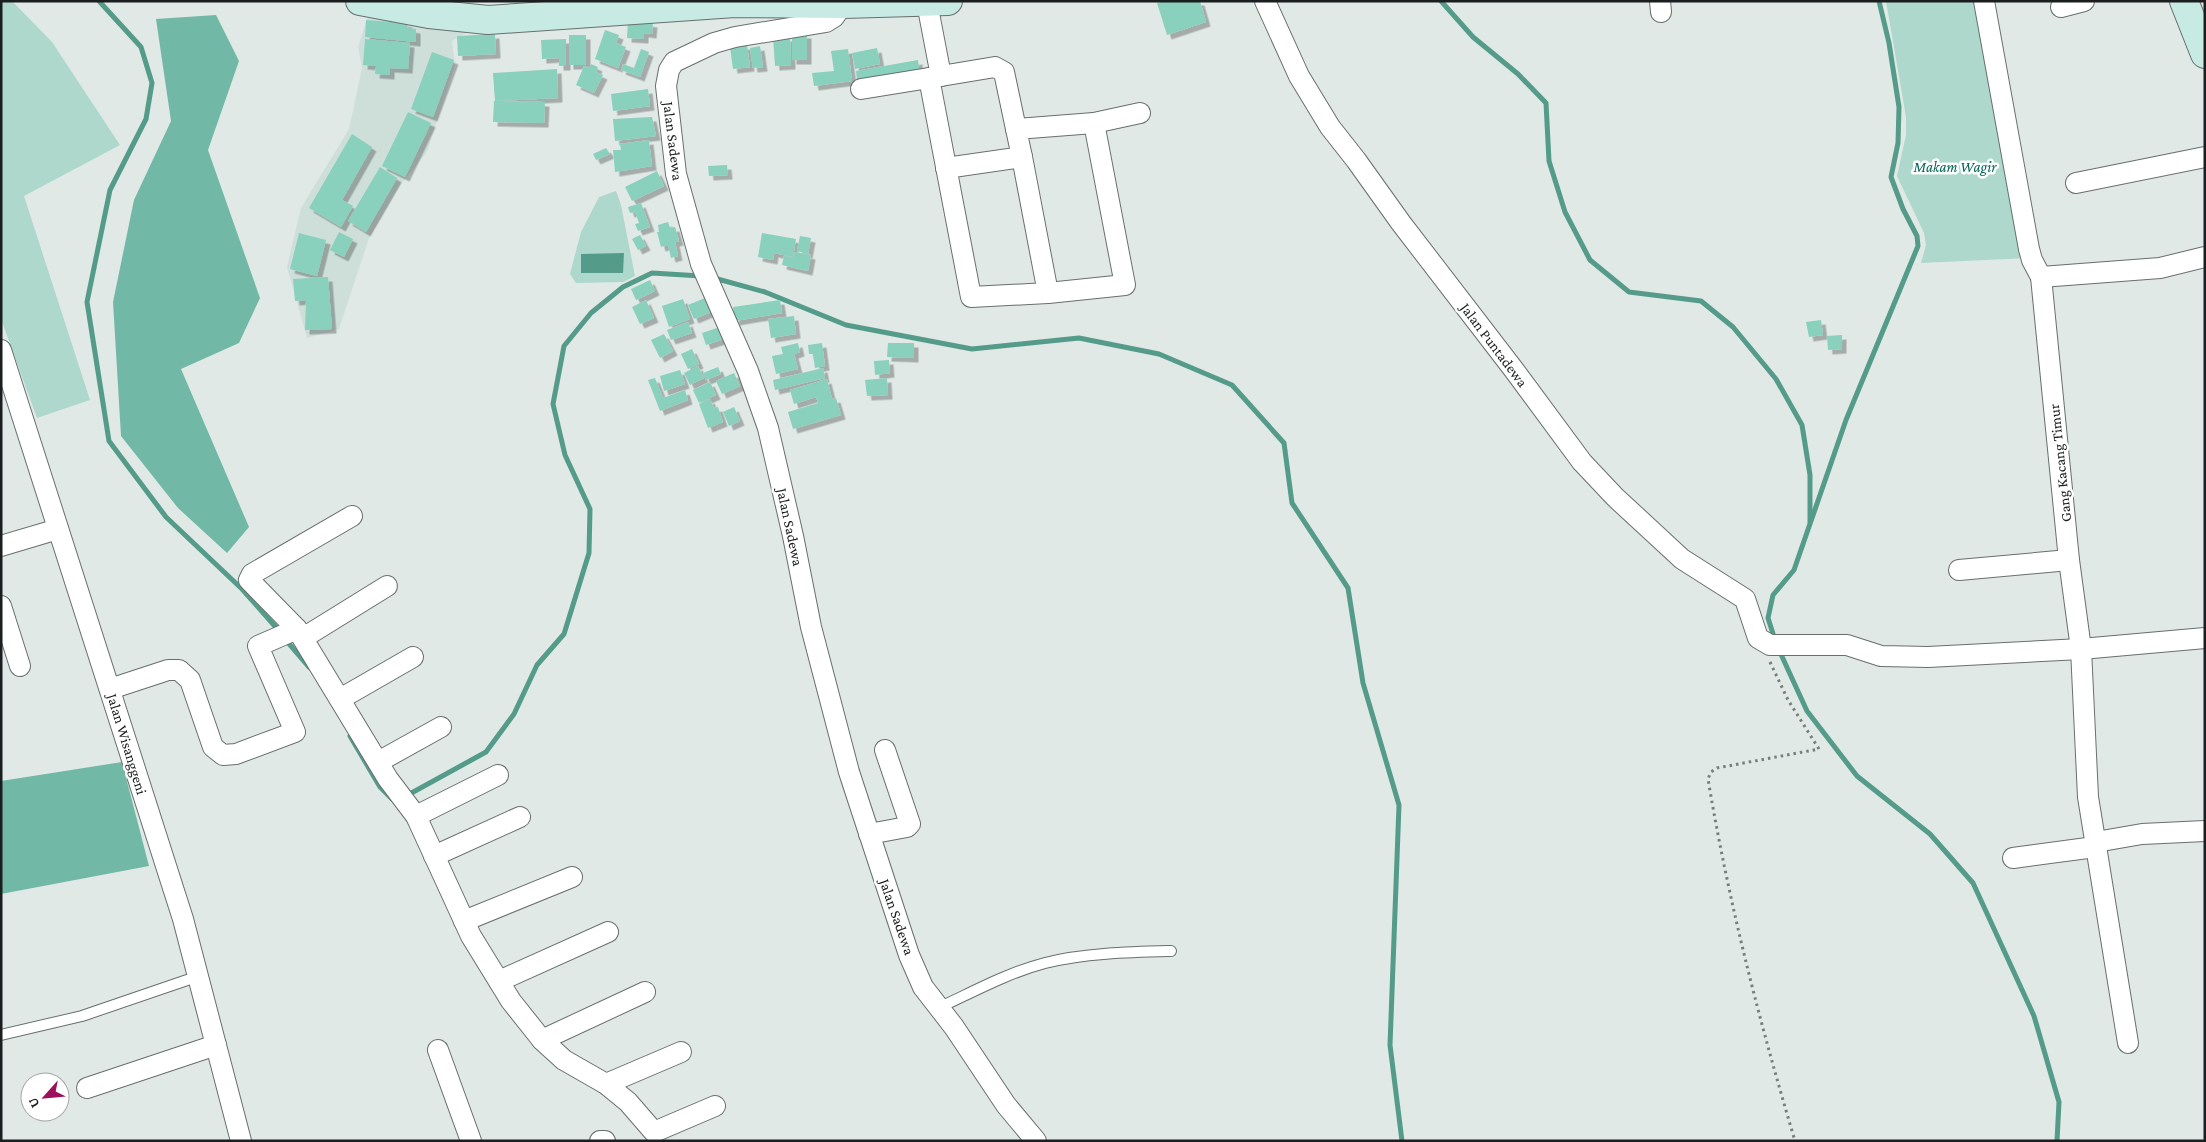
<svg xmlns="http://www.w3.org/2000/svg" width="2206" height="1142" viewBox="0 0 2206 1142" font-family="'Crimson Pro',serif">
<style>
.built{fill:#cedfda}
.green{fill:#aed8cc}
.forest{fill:#72b8a6}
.water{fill:#559b8a}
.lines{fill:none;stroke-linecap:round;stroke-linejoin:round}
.stream{stroke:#559b8a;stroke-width:5}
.building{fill:#89d0bd;filter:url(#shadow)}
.lane-casing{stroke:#686f6d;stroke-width:12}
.street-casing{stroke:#686f6d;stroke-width:22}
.secondary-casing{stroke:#686f6d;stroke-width:30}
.path{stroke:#777d7c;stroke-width:3;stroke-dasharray:2.5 4;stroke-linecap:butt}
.lane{stroke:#fff;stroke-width:10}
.street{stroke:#fff;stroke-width:20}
.secondary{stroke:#c7ebe3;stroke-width:28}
.labels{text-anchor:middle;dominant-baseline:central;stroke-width:5;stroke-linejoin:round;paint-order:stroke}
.street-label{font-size:15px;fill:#1b1e1e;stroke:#fff}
.park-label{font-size:15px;font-style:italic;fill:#036655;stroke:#fff}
</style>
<defs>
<filter id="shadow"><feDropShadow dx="4.5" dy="4.5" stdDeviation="0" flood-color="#0004"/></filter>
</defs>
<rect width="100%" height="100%" fill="#e0e9e6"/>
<polygon class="built" points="368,16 468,32 452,41 455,65 427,152 402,183 369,238 339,329 307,338 287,267 301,208 349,129 362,68 358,47"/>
<g class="green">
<polygon points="1,1 12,1 52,42 120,145 24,196 90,400 37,418 1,319"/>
<polygon points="1886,1 1980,1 2028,258 1921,263 1926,245 1924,233 1897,176 1906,135 1906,117"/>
<polygon points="616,191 621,205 635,276 623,282 576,283 570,274 581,232 599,197"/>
</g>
<g class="forest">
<polygon points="216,15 239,61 208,150 260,298 239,343 181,369 249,527 227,553 178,508 121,436 113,302 134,200 171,121 156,19"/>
<polygon points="122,762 149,866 1,894 1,781"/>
</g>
<polygon class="water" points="624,253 623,273 581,273 581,254"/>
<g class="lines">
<g class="stream">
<polyline points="99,1 141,47 152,83 146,119 110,190 87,302 109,441 166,517 242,589 280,632"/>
<polyline points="1441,1 1473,37 1518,74 1546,103 1549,161 1565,212 1590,260 1629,292 1701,301 1733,327 1776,379 1802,425 1810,475 1810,522"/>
<polyline points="714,278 765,292 846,325 972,349 1079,338 1159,354 1232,385 1284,443 1292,503 1348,588 1363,683 1399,805 1390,1045 1402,1141"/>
<polyline points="285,639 309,667"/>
<polyline points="1775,640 1768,618 1773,595 1794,570 1846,420 1918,246 1917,236 1903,209 1891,177 1898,143 1899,107 1889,43 1879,1"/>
<polyline points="1779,650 1807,711 1857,776 1930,834 1973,883 2034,1016 2059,1102 2057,1141"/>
<polyline points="350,736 380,787 392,799"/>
<polyline points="406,796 486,752 514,714 537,665 564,634 589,553 590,509 565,455 553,404 564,346 591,313 623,287 652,273 701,276"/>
</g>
</g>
<g class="building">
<polygon points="1165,1 1200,1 1206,22 1167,35 1157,3"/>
<polygon points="366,20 408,23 407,28 416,29 416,42 365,37"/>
<polygon points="628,21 653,23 652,34 644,33 644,39 627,38"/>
<polygon points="605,30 619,35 616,43 626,47 618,68 595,59"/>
<polygon points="495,34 496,54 458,56 457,36"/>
<rect x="792" y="34" width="15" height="26"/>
<rect x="569" y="35" width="17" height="30"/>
<polygon points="773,37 790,37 791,65 775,66"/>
<polygon points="365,39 410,43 408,69 390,68 390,75 375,74 376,66 363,65"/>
<polygon points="566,39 566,66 559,66 559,58 542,59 541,40"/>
<polygon points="747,45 750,67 733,69 730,47"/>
<polygon points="760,46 763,67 753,68 750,48"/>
<polygon points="877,48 880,64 855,69 852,53"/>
<polygon points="641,49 649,52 640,77 621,70 623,64 634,68"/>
<polygon points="848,49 852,81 814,86 812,73 834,71 831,51"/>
<polygon points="432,52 454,60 433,117 411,109"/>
<polygon points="918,60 919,69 857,80 856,71"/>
<polygon points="591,64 598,67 596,72 603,75 594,93 576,85 584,66 589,68"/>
<polygon points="557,69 558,98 495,101 493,73"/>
<polygon points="648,89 650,106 613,111 611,94"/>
<polygon points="494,101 545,102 544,123 493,122"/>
<polygon points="408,112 431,123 405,177 382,166"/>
<polygon points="652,117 656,136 615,141 613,119"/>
<polygon points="352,134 372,147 342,200 353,206 341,227 309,208"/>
<polygon points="649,140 652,166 615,172 613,150 621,150 620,144"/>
<polygon points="606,148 610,154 596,160 593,154"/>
<polygon points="727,165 728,175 709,176 708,166"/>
<polygon points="380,167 397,178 366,232 348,221"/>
<polygon points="657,171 664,186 632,201 625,187"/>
<polygon points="641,203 650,227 638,231 635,224 639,223 635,212 630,213 628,207"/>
<polygon points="668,222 670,228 675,227 679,241 675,242 678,256 671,258 668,245 661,247 657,232 659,232 658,225"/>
<polygon points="339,232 353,239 344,257 330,250"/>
<polygon points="299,233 326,240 317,276 290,269"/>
<polygon points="762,233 796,239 793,257 774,253 773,260 758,257"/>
<polygon points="640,235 646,246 638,250 632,239"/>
<polygon points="800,236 811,238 808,254 797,251"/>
<polygon points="795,252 811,255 808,271 782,265 784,256 793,258"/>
<polygon points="328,277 332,329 305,330 306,300 295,301 293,279"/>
<polygon points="650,280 655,291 636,300 631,289"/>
<polygon points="705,298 711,312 694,319 688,305"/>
<polygon points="683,299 690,319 669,327 662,306"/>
<polygon points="646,300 654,318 640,324 632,307"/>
<polygon points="780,300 782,313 735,321 733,307"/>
<polygon points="794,316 796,334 771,338 768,319"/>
<polygon points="1821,320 1823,335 1809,337 1806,322"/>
<polygon points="688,322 692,333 671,340 667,330"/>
<polygon points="720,327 724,339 706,345 702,333"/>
<polygon points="664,334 673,351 660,358 651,340"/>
<polygon points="1842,335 1842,349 1828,350 1827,336"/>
<polygon points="798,343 800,352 794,354 798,369 776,374 772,356 783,354 781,347"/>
<polygon points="822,343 825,366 815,368 813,354 809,354 808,345"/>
<polygon points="888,343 914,343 914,358 887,357"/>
<polygon points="692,349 699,364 688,369 681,354"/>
<polygon points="889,360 890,373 875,375 874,361"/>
<polygon points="698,366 704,378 690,385 684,373"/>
<polygon points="718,367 721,374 706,380 703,373"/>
<polygon points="823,368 825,378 775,390 773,380"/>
<polygon points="680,370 685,384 664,391 660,376"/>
<polygon points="734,373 740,386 722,394 716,381"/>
<polygon points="655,378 663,398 685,390 688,400 660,411 648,380"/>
<polygon points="887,378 888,395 867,396 865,380"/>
<polygon points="827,379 832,399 836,398 841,415 793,429 788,412 818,403 816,397 794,404 790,390"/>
<polygon points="710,382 716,395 699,403 693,390"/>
<polygon points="710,399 714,408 718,407 723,422 708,428 699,404"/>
<polygon points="734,407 740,421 729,426 723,412"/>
</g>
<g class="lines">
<g class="lane-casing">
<g id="lane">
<path d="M938,1008C973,992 1007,973 1045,963C1084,953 1131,952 1171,951"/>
<polyline points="1,1035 82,1016 196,977"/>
</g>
</g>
<g class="street-casing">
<g id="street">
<polyline points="1265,1 1299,76 1330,127 1356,160 1401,223 1514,370 1582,462 1615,497 1682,559 1745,599 1758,638 1770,645 1847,645 1881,656 1928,657 2081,649 2205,638"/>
<polyline points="1660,1 1661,12"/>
<polyline points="1984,1 2029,249 2032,260 2041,277 2069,560 2081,649 2088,797 2128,1043"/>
<polyline points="927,3 941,76"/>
<polyline points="843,4 834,17 826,22 735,37 714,43 674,62 669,70 666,86 676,174 701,264 748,371 768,428 793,536 811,627 849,772 909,955 923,987 954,1027 1006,1105 1036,1141"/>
<polyline points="2061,7 2084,1"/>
<polyline points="861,89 929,78"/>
<polyline points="1016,129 1004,72 995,67 929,78 971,297 1048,293 1022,157"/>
<polyline points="946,168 1022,157 1016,129 1094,123 1140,113"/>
<polyline points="2076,183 2205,157"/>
<polyline points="2041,277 2160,268 2205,257"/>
<polyline points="1048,293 1125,285 1094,123"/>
<polyline points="1,350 183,919 241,1141"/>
<polyline points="1,546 58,529"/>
<polyline points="1959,570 2069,560"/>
<polyline points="1,606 20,666"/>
<polyline points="297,629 249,580 252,574 352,516"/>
<polyline points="303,638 387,586"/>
<polyline points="110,689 168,670 179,670 190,680 213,747 223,755 236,754 295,732 258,646 297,629 388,779 416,816 471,936 511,1001 542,1040 564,1060 606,1084 628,1102 654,1132 715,1106"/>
<polyline points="340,699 413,657"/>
<polyline points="378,762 441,727"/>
<polyline points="416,816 498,775"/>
<polyline points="869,834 907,827 910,824 885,750"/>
<polyline points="2096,842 2142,834 2205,831"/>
<polyline points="434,856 520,817"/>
<polyline points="2013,858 2095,847"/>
<polyline points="464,921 572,877"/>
<polyline points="499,981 608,932"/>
<polyline points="542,1040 645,992"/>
<polyline points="438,1050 471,1141"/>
<polyline points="606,1084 681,1052"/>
<polyline points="87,1088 216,1045"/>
<polyline points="600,1141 605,1141"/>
</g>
</g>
<g class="secondary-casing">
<g id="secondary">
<polyline points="360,1 429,14 488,20 735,3 843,4 948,1"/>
<polyline points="2184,1 2205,54"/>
</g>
</g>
<path class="path" d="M1770,662L1788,700L1819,749L1717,768L1711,772L1708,779C1729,904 1759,1020 1795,1141"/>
<use href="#lane" class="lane"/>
<use href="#street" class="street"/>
<use href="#secondary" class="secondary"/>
</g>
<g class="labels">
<g class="street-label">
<text transform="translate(673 141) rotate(83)">Jalan Sadewa</text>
<text transform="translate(1494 345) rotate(53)">Jalan Puntadewa</text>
<text transform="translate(2060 463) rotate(-96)">Gang Kacang Timur</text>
<text transform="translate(790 527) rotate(78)">Jalan Sadewa</text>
<text transform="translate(127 744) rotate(73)">Jalan Wisanggeni</text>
<text transform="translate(897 917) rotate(71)">Jalan Sadewa</text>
</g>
<g class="park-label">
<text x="1955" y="167">Makam Wagir</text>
</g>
</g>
<rect width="2206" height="1142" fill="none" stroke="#1b1e1e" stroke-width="5"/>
<g transform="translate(45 1097) rotate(243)"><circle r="24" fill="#ffffff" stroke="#a4a5a5"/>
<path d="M0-4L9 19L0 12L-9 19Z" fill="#9e105d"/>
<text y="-8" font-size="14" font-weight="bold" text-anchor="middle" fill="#1b1e1e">U</text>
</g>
</svg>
